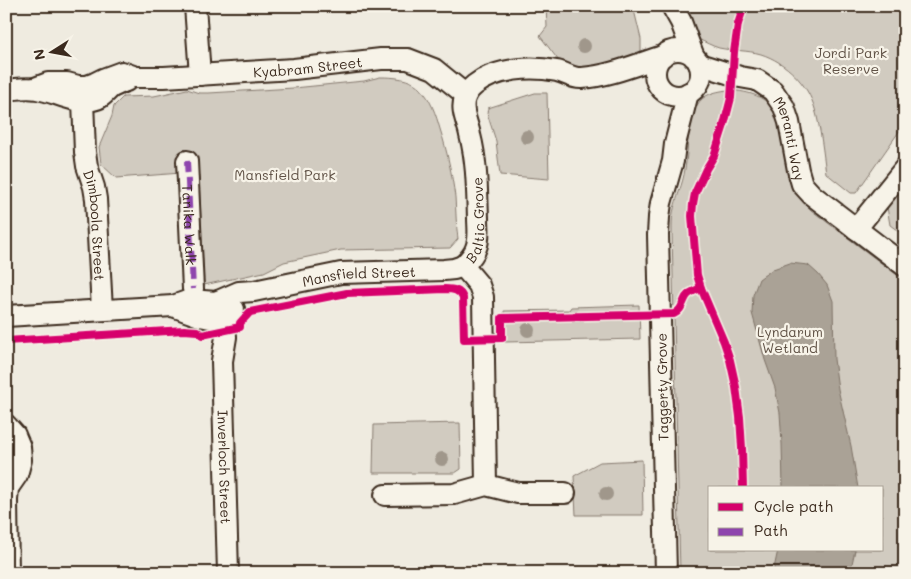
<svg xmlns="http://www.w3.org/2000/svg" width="911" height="579" viewBox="0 0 911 579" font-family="Mali,sans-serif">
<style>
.green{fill:#d1cbc0;stroke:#867a6f;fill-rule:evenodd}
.water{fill:#aaa296;stroke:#7e7266}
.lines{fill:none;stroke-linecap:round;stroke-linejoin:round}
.minor-casing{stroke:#3b2a1e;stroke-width:24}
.minor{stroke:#f7f3e8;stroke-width:20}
.quiet{stroke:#8e44ad;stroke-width:6;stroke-dasharray:12 6;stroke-linecap:butt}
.cycleway-casing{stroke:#f7f3e8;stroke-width:11}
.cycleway{stroke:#d6006c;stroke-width:8}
.tree{fill:#a0978b}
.labels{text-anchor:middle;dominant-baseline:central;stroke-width:4.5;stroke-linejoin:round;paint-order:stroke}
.park-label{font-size:14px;fill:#605246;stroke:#f7f3e8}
.street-label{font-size:14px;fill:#3b2a1e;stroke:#f7f3e8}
</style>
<rect width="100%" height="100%" fill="#efebe0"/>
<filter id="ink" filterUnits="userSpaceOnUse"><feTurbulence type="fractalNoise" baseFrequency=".02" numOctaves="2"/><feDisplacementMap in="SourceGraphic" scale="10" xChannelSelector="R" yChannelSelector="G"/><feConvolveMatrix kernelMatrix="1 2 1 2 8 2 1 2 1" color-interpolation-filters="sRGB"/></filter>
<g filter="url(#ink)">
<g class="green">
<polygon points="546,6 633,6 641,39 641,58 611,61 605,65 582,71 562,65 540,36 547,27"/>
<path d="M687,6H905V123L856,193H851L826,173C823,152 821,130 815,109C808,84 786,62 761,54C747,50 733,51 719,48C712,46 705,42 698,39Z"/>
<path d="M380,77C394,77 410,78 420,88C431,99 436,115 440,129C447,151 452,174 455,197C456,211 456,225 458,239L450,248L341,250L284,262L264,272L204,285L199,175L194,172L116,178L101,164L99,147L112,116L114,106L123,97L154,96L187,89L199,93H209L294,88L364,81Z"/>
<path d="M727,90C779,93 778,116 785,160C787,166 787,173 789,179C793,192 802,200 811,210L905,281V573H680L672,233C672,226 672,220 673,213C676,198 683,184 685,169C689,149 686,122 697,105C704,94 714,92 727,90ZM710,488H882V550H710Z"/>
<polygon points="535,93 547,93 549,179 500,175 496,141 487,113 488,108"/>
<polygon points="905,184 905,236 890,225 887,207"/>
<polygon points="639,305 640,339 505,342 504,311 569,310 571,307"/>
<polygon points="460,423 461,469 455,473 373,473 374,425"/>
<polygon points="642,460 643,515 576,515 574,476 600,462"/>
</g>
<g class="water">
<polygon points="790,263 808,265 818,274 827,285 833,301 834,359 838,389 851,446 858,488 783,488 782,444 780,413 775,388 765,360 752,313 753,295 759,279 773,269"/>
<polygon points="778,550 855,550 850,573 773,573"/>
</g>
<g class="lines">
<g class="minor-casing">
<g id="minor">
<polyline points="195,6 200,75"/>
<polyline points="672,6 681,22 694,57"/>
<circle cx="678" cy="73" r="23"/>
<path id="s1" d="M699,64L740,77L757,80L773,91L784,107L789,122L798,170L802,184L812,195L905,266"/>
<path id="s2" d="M87,86L83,101L85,152L87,166L94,187L96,199L102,310"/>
<path id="s3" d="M35,88L48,83H67L78,86H87L95,83L103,79L122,72L136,77H164L294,69L381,59H408L434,69L466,95"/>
<path d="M6,90C16,89 28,87 37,89C56,92 74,104 93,100C102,99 106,91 112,87C117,85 122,82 126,81"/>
<path id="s4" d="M187,161L193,289"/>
<polyline points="856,229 905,168"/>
<path id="s5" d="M216,302L225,317L226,337L222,361L228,573"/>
<path d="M173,306C187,311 209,322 224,317C227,316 231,311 234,309"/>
<path id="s6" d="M6,316L173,306L190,300L216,302L239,292L254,291L341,273L444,270L454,269L463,266"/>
<polyline points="6,425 15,435 20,447 21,460 17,475 8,488 7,500 8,573"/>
<path id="s7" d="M486,485L483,297L479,285L463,266C468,261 474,255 476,248C480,239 478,227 478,218C477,190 477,162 470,135C468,123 460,110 465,98C468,88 480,80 490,76C511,68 535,67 557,71C566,73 573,79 582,78C610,76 637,64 663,56"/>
<polyline points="385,495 454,494 486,485 518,493 565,493"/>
<polyline points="666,573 658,235 659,217 661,203 673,161 675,144 688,93"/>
</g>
</g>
<use href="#minor" class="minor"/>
<polyline class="quiet" points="187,161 193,289"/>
<g class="cycleway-casing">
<g id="cycleway">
<path d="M6,341L184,330L197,331L202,335L240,327V323L250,312L347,293L445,289C453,289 460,290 463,298L464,339L502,338V318L674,314C682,310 682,304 686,297C689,292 696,290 701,288"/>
<polyline points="743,488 742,448 740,417 736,387 730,360 724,342 701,288 697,275 692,216 693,204 695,193 706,169 714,156 724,125 731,98 734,52 738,24 744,6"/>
</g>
</g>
<use href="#cycleway" class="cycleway"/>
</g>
<g class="tree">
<circle cx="584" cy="46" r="7"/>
<circle cx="527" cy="137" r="7"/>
<circle cx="528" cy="330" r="7"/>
<circle cx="442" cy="459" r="7"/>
<circle cx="606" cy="494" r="7"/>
</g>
</g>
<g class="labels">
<g class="park-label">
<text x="851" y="52">Jordi Park<tspan x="851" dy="16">Reserve</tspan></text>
<text x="285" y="174">Mansfield Park</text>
<text x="790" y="331">Lyndarum<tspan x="790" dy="16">Wetland</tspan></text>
</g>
<g class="street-label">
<text stroke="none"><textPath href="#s3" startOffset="278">Kyabram Street</textPath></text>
<text stroke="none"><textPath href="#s1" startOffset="131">Meranti Way</textPath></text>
<text stroke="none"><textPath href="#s7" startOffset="276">Baltic Grove</textPath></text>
<text stroke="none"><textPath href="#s4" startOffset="64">Tanika Walk</textPath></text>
<text stroke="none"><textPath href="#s2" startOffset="141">Dimboola Street</textPath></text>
<text stroke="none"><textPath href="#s6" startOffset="358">Mansfield Street</textPath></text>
<text transform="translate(662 387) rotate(-91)">Taggerty Grove</text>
<text stroke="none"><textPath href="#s5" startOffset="168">Inverloch Street</textPath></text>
</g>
</g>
<rect width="911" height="579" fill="none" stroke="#f7f3e8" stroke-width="25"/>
<rect x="12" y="12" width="886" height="554" fill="none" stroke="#3b2a1e" stroke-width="2" filter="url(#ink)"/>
<rect x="708" y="486" width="175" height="65" fill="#f7f3e8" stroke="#aca397"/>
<rect x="718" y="503" width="25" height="8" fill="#d6006c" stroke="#aca397"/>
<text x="754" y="512" font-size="15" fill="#3b2a1e">Cycle path</text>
<rect x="718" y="528" width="25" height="8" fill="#8e44ad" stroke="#aca397"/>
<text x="754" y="536" font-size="15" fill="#3b2a1e">Path</text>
<g transform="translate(52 52) rotate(259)" stroke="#f7f3e8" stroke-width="4" paint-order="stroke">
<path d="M0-4L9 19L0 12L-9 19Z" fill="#3b2a1e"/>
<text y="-8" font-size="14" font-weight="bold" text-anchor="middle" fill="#3b2a1e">N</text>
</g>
</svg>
